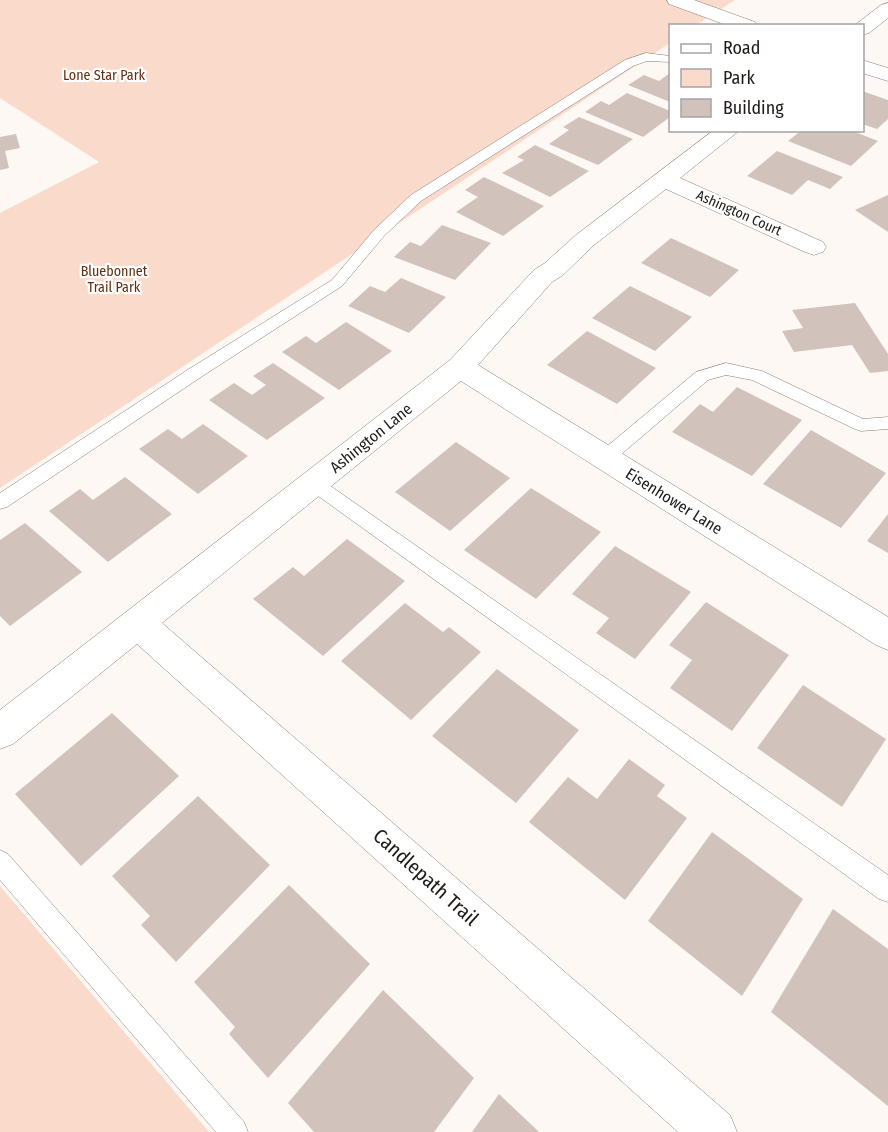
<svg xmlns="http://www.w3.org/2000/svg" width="888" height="1132" viewBox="0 0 888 1132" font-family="'Fira Sans Condensed',sans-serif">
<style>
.green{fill:#fadaca}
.building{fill:#d1c2bb}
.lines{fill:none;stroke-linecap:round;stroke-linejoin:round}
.service-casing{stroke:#887b74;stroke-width:1}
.minor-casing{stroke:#887b74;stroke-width:1}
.tertiary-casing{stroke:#887b74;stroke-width:1}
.service{fill:#fff;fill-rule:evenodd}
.minor{fill:#fff;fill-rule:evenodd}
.tertiary{fill:#fff;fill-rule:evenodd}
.labels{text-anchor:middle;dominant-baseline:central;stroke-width:4.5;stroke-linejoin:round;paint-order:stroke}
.far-park-label{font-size:14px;fill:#602e11;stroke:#fff}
.far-street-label{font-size:14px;fill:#1f1a17;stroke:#fff}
.street-label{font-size:16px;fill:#1f1a17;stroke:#fff}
.near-street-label{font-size:20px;fill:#1f1a17;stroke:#fff}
</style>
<rect width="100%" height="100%" fill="#fef8f5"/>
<g class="green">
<polygon points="0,0 735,0 696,25 670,26 670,43 0,488 0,213 99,162 0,98"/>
<polygon points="0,886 209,1132 0,1132"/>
</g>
<g class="building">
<polygon points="670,73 670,102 628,85 644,75 659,81"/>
<polygon points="862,91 888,100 888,119 877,129 862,124"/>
<polygon points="627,93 670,111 670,117 643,137 585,112 601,101 609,105"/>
<polygon points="579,117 633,139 598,165 549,144 569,130 563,127"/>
<polygon points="802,130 850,130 878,141 851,166 788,141"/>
<polygon points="16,134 20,148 5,151 9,168 0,170 0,137"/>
<polygon points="535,145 589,171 550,197 502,173 524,160 517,157"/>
<polygon points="777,151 843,177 830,189 808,180 792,195 747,176"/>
<polygon points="484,177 544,206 503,236 456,212 478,197 465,190"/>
<polygon points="888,195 888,232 855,210"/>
<polygon points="442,225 491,243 455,280 394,257 410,242 421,246"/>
<polygon points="671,238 739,270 710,297 641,263"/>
<polygon points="401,278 446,297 409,333 348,306 370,286 385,292"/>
<polygon points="630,286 692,317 655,351 592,318"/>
<polygon points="855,303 888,354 888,371 870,373 852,345 794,352 782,331 803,328 792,310"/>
<polygon points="346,322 392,351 339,390 282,352 306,336 316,343"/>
<polygon points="587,331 656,368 617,404 547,365"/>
<polygon points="273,363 325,398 267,440 209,400 234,383 252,395 266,385 253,376"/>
<polygon points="737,387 802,420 752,476 672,432 700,404 713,412"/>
<polygon points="203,424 248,456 198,494 139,449 168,429 182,439"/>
<polygon points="811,430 886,473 841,528 763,484"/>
<polygon points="456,442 510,478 450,531 395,492"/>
<polygon points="125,477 172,514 108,562 49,511 80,489 93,500"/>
<polygon points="531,488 601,532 536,599 464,550"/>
<polygon points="888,514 888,553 867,541"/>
<polygon points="25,523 82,572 10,626 0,616 0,540"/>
<polygon points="347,539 405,581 323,656 253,599 293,567 304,576"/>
<polygon points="615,546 691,592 635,659 596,633 609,618 572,594"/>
<polygon points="706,602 789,655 732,731 670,688 692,660 669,645"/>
<polygon points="405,603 443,632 449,627 481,652 411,720 341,661"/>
<polygon points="497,669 579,730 516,803 432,736"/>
<polygon points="803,685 886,739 842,807 757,748"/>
<polygon points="112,713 179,776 81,866 15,794"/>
<polygon points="629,759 665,785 657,796 687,818 625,900 529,822 568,777 597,799"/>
<polygon points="198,796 270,865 176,962 141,925 150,916 112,876"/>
<polygon points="712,832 803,899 742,996 648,921"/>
<polygon points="289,885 370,964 268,1078 229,1034 235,1027 194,982"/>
<polygon points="833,909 888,949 888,1106 771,1012"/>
<polygon points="383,990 474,1078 434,1132 314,1132 288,1103"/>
<polygon points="499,1094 539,1132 472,1132"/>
</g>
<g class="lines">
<g class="service-casing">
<g id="service">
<polygon points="646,53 670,56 670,62 647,61 633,66 421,201 384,236 342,286 201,377 7,507 0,509 0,493 189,369 332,280 374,230 411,195 625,60"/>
<polygon points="726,363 762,371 863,419 888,417 888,429 861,431 855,429 752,380 726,375 708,380 611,463 605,465 599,463 596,458 599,453 696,372"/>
<polygon points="313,476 319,478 888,875 888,902 879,899 307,488 304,483 307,478"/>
<polygon points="0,850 8,854 244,1122 248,1132 216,1132 0,880"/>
</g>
</g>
<g class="minor-casing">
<g id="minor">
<polygon points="888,3 888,18 869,33 862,35 862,26 855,25 881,5"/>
<polygon points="714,130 740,130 680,178 823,242 826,247 823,252 814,255 805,252 666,189 594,245 563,275 552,282 478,365 888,617 888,650 876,645 461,381 162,623 730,1115 737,1132 678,1132 137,644 13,744 0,749 0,710 450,360 534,270 545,263 576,235"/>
</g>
</g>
<g class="tertiary-casing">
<g id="tertiary">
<polygon points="667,0 694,0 755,22 757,26 729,26 669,4"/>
<polygon points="862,60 888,68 888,81 862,73"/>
</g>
</g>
<use href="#service" class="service"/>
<use href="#minor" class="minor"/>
<use href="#tertiary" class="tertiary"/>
</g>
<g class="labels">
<g class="far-park-label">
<text x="104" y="75">Lone Star Park</text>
<text x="114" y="271">Bluebonnet<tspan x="114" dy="16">Trail Park</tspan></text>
</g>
<g class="far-street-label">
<text transform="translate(739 213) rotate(24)">Ashington Court</text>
</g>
<g class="street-label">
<text transform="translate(371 438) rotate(-39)">Ashington Lane</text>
<text transform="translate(674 501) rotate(32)">Eisenhower Lane</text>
</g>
<g class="near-street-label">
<text transform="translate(426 877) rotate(42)">Candlepath Trail</text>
</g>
</g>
<rect x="669" y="24" width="195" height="108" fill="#ffffff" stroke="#a5a3a2" stroke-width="1.5"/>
<rect x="681" y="44" width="30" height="9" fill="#ffffff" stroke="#a5a3a2" stroke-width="1.5"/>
<text x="723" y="54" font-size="18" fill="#1f1a17">Road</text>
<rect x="681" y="69" width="30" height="18" fill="#fadaca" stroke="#a5a3a2" stroke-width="1.5"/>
<text x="723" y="84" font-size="18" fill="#1f1a17">Park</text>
<rect x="681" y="99" width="30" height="18" fill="#d1c2bb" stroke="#a5a3a2" stroke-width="1.5"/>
<text x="723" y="114" font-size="18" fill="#1f1a17">Building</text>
</svg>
